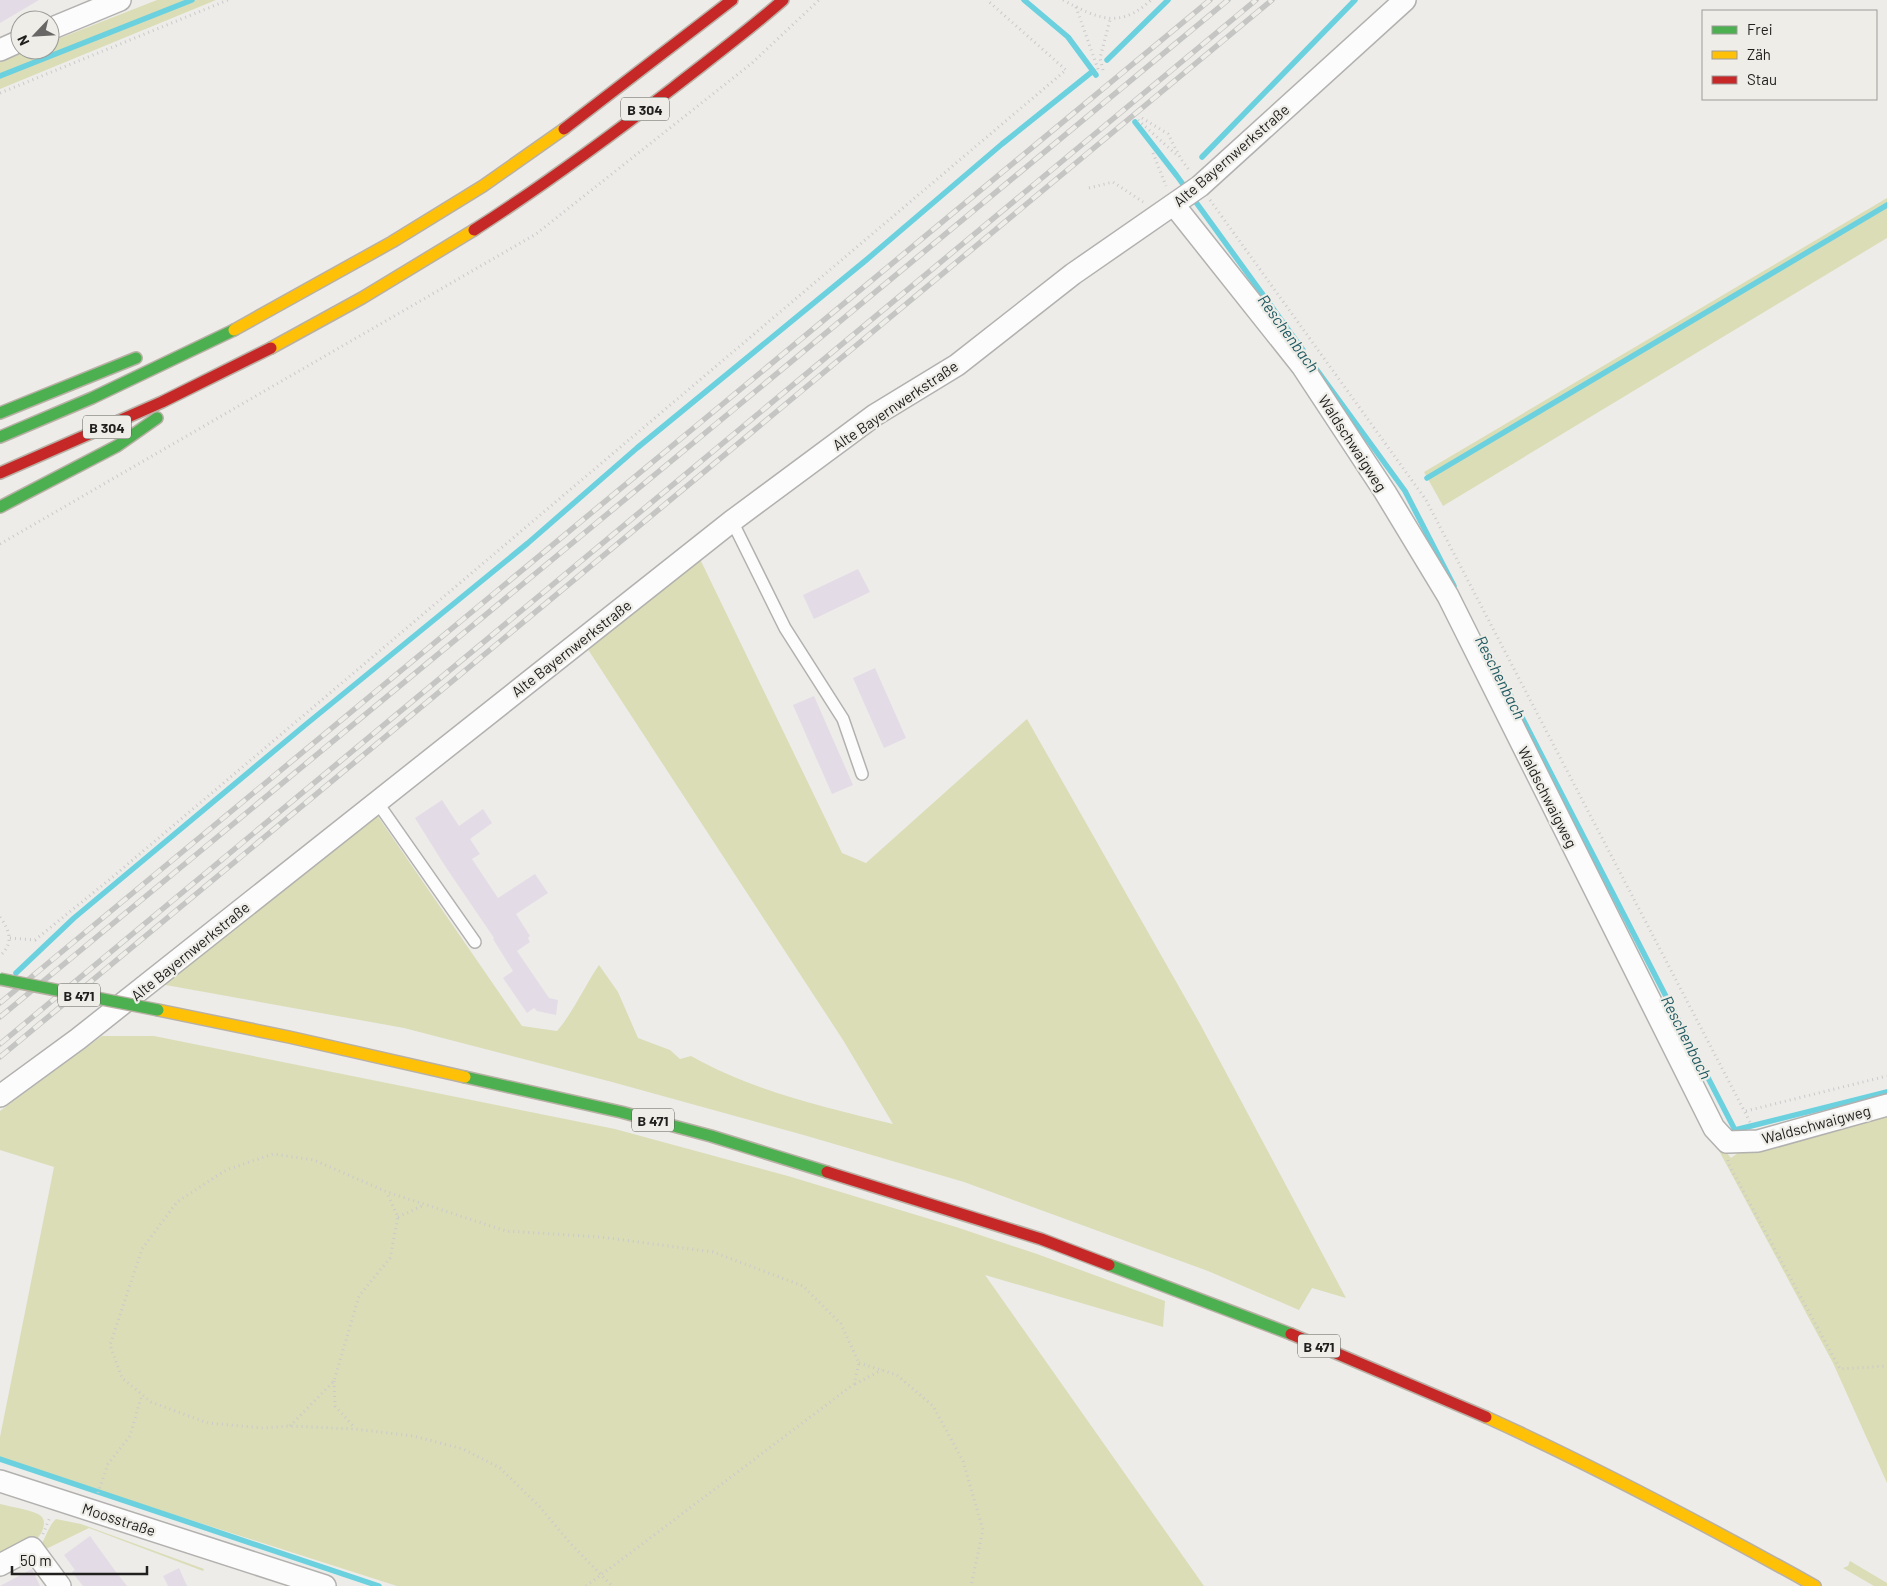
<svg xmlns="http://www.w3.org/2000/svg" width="1887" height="1586" viewBox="0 0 1887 1586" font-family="Barlow,sans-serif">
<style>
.green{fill:#dbddb7}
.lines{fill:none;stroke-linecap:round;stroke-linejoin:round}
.stream{stroke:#6bd1de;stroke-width:5.5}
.building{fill:#e3dbe6}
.lane-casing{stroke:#b2b1af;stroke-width:14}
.street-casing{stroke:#b2b1af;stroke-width:24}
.fast-casing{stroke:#b9b0a5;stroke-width:14}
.slow-casing{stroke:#b9b0a5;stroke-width:14}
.jam-casing{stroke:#b9b0a5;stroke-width:14}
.path{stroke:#cacaca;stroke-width:3;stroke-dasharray:1 4;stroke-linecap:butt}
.lane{stroke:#fcfcfc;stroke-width:11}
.street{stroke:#fcfcfc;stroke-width:21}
.fast{stroke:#4caf50;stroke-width:11}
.slow{stroke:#ffc107;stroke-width:11}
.jam{stroke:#c62828;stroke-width:11}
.rail-casing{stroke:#c5c5c4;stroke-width:5.5}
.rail{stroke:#eeede8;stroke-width:4;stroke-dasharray:11;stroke-linecap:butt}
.fast-bridge-casing{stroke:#b9b0a5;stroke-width:14;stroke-linecap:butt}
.fast-bridge{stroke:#4caf50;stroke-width:11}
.labels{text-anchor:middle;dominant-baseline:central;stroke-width:4.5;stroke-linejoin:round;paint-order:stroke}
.shield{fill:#eeede8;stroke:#5e5e5b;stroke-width:1}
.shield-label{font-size:14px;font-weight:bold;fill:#21201e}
.street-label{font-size:15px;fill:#21201e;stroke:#eeede8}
.water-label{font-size:16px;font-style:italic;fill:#205a62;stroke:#eeede8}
</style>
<rect width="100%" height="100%" fill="#edece9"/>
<g class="green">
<polygon points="157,0 216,0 0,89 0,62 30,50 50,50 50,42"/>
<polygon points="1887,198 1887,238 1443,506 1424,472"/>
<path d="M700,559L842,853L866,863L1027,719L1199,1022L1346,1298L1312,1288L1299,1310L1208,1271L964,1182L807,1136L612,1082L404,1028L160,984L377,815L522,1026L557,1031C574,1011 584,987 599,965L618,992L638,1038L670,1050L680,1059L691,1056C753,1091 824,1107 893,1124L843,1040L587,648Z"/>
<polygon points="102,1036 154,1036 615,1129 788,1176 956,1227 1037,1254 1165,1301 1163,1327 985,1275 1204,1586 397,1586 0,1459 0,1437 54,1167 0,1150 0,1111"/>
<polygon points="1887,1113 1887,1483 1833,1363 1717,1147 1721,1146 1731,1158 1742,1150"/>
<path d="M0,1504C12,1507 27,1509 38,1514C42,1516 44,1519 44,1523C43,1544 15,1552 0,1558Z"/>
<path d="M56,1519L81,1524L204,1569L203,1571L89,1528L44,1550L41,1545C46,1537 49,1525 56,1519Z"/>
<polygon points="1850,1561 1887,1583 1887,1586 1874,1586 1843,1568 1848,1566"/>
</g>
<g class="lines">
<g class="stream">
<polyline points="1024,0 1068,37 1096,75"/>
<polyline points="1107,60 1168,0"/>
<polyline points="0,76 192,0"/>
<polyline points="1135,122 1177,176 1303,350"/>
<polyline points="1202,157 1355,0"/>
<polyline points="1317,370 1405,491 1454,586"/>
<polyline points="1427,478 1887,205"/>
<polyline points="1482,640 1735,1130 1887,1092"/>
<polyline points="16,973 74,918 304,726 528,543 637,448 865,261 1002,144 1093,71"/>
<polyline points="0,1459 379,1586"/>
</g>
</g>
<g class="building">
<polygon points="0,0 39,0 0,23"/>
<polygon points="858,569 870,592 814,619 803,595"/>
<polygon points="875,668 906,738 884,748 853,678"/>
<polygon points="814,696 853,785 832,794 793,705"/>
<polygon points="442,800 459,826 483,809 492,823 470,839 480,854 472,859 498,898 535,874 548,893 516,914 530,936 528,938 530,942 517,951 549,998 558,1000 556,1015 537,1011 534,1008 527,1013 503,978 513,971 493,939 494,938 445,866 415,818"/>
<polygon points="90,1536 116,1572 127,1586 83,1586 72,1572 75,1570 64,1555"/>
<polygon points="179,1568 187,1586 168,1586 163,1576"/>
<polygon points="32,1569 40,1586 0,1586"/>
</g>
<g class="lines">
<g class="lane-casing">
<g id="lane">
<polyline points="732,521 785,628 843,719 862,774"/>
<polyline points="377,802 475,942"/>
</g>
</g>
<g class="street-casing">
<g id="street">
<polyline points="50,29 120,0"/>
<polyline points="0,50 20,41"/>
<polyline points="1174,205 1302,366 1385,492 1448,596 1714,1128 1727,1142 1758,1141 1887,1105"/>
<polyline points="0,1096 78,1039 732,521 875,415 957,365 1073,274 1200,186 1405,0"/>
<polyline points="0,1481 325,1586"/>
<polyline points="0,1565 32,1548 60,1586"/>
</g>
</g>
<g class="fast-casing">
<g id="fast">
<polyline points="0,413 136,358"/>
<polyline points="0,437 92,398 234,330"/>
<polyline points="0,507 117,446 157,418"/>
<polyline points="465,1077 621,1112 711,1136 827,1172"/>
<polyline points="1109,1265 1291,1334"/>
</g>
</g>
<g class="slow-casing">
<g id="slow">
<polyline points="234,330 392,242 483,186 564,129"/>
<polyline points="271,348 362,298 474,230"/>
<polyline points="158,1010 289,1037 465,1077"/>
<path d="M1486,1417C1598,1468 1707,1526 1815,1586"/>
</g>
</g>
<g class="jam-casing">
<g id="jam">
<polyline points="564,129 732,0"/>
<path d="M474,230C543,186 608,138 673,88C710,59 748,31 783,0"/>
<polyline points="0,473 162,402 271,348"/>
<polyline points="827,1172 1041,1239 1109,1265"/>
<polyline points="1291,1334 1486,1417"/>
</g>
</g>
<g class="path">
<path d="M1063,0C1097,18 1119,30 1151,0"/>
<polyline points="1076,7 1099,72"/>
<polyline points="1103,70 1100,58 1110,20"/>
<polyline points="0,93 228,0"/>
<polyline points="1142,118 1168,134 1181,159 1189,170"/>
<polyline points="1138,120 1179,157"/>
<polyline points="1153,153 1166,186"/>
<polyline points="1089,188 1113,182 1143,202"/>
<polyline points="1210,200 1426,500 1750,1122"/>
<polyline points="0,544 536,234 752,63 819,0"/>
<path d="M0,917C10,931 14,943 0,956"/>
<polyline points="10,938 35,940 109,880 1066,70 987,0"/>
<polyline points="1746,1111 1887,1076"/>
<polyline points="1728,1160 1728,1163 1840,1369 1887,1366"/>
<polyline points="398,1217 424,1205"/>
<polyline points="859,1363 897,1375 933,1406 963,1461 983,1530 971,1586"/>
<polyline points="334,1381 335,1406 355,1428"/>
<polyline points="855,1384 882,1370"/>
<polyline points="290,1426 334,1381 359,1296 390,1258 398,1217 387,1193"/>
<polyline points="98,1493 108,1464 130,1436 142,1394"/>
<polyline points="43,1534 50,1517"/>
<polyline points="586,1586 601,1575 854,1384 859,1363 841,1324 803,1286 713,1252 601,1237 506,1231 387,1192 314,1160 273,1154 226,1170 177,1202 142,1249 110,1345 122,1378 151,1402 208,1423 263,1428 289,1426 355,1429 413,1436 463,1449 500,1468 540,1507 570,1543 612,1586"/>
</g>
<use href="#lane" class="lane"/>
<use href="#street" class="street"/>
<use href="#fast" class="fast"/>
<use href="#slow" class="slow"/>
<use href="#jam" class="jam"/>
<g class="rail-casing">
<g id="rail">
<polyline points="0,1003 1210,0"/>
<polyline points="0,1017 1228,0"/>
<polyline points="0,1044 1256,0"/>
<polyline points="0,1057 1272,0"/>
</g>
</g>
<use href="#rail" class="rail"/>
<g class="fast-bridge-casing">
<polyline id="fast-bridge" points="0,979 158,1010"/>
</g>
<use href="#fast-bridge" class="fast-bridge"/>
</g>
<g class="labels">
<g class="shield">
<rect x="621" y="97.5" width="48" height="23" rx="4"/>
<rect x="83" y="415.5" width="48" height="23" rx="4"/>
<rect x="58" y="983.5" width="42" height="23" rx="4"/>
<rect x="632" y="1108.5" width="42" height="23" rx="4"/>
<rect x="1298" y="1334.5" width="42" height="23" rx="4"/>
</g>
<g class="shield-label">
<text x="645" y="109">B 304</text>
<text x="107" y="427">B 304</text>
<text x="79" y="995">B 471</text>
<text x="653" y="1120">B 471</text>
<text x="1319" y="1346">B 471</text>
</g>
<g class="street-label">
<text transform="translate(1231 155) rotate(-41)">Alte Bayernwerkstraße</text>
<text transform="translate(895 405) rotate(-34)">Alte Bayernwerkstraße</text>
<text transform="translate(1353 443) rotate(57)">Waldschwaigweg</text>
<text transform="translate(571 648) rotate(-38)">Alte Bayernwerkstraße</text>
<text transform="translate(1548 797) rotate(63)">Waldschwaigweg</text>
<text transform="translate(190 951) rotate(-39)">Alte Bayernwerkstraße</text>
<text transform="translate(1816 1124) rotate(-15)">Waldschwaigweg</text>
<text transform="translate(119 1519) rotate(18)">Moosstraße</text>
</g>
<g class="water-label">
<text transform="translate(1289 333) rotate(54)">Reschenbach</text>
<text transform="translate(1501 677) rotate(63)">Reschenbach</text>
<text transform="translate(1687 1037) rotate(63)">Reschenbach</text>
</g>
</g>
<rect x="1702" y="10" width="175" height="90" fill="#eeede8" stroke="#9c9b97"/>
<rect x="1712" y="26" width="25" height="8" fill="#4caf50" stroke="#9c9b97"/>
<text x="1747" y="35" font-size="15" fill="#21201e">Frei</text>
<rect x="1712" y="51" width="25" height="8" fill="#ffc107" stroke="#9c9b97"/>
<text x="1747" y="60" font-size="15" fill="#21201e">Zäh</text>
<rect x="1712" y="76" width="25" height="8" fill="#c62828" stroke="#9c9b97"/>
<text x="1747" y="85" font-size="15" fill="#21201e">Stau</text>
<g transform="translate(35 35) rotate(245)"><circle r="24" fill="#eeede8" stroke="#9c9b97"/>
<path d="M0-4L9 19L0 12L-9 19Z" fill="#686765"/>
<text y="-8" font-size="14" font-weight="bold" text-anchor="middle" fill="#21201e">N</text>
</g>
<path d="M12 1566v8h135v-8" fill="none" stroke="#21201e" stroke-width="2.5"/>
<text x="20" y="1566" font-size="15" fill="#21201e" stroke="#eeede8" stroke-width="4" paint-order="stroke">50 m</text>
</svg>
